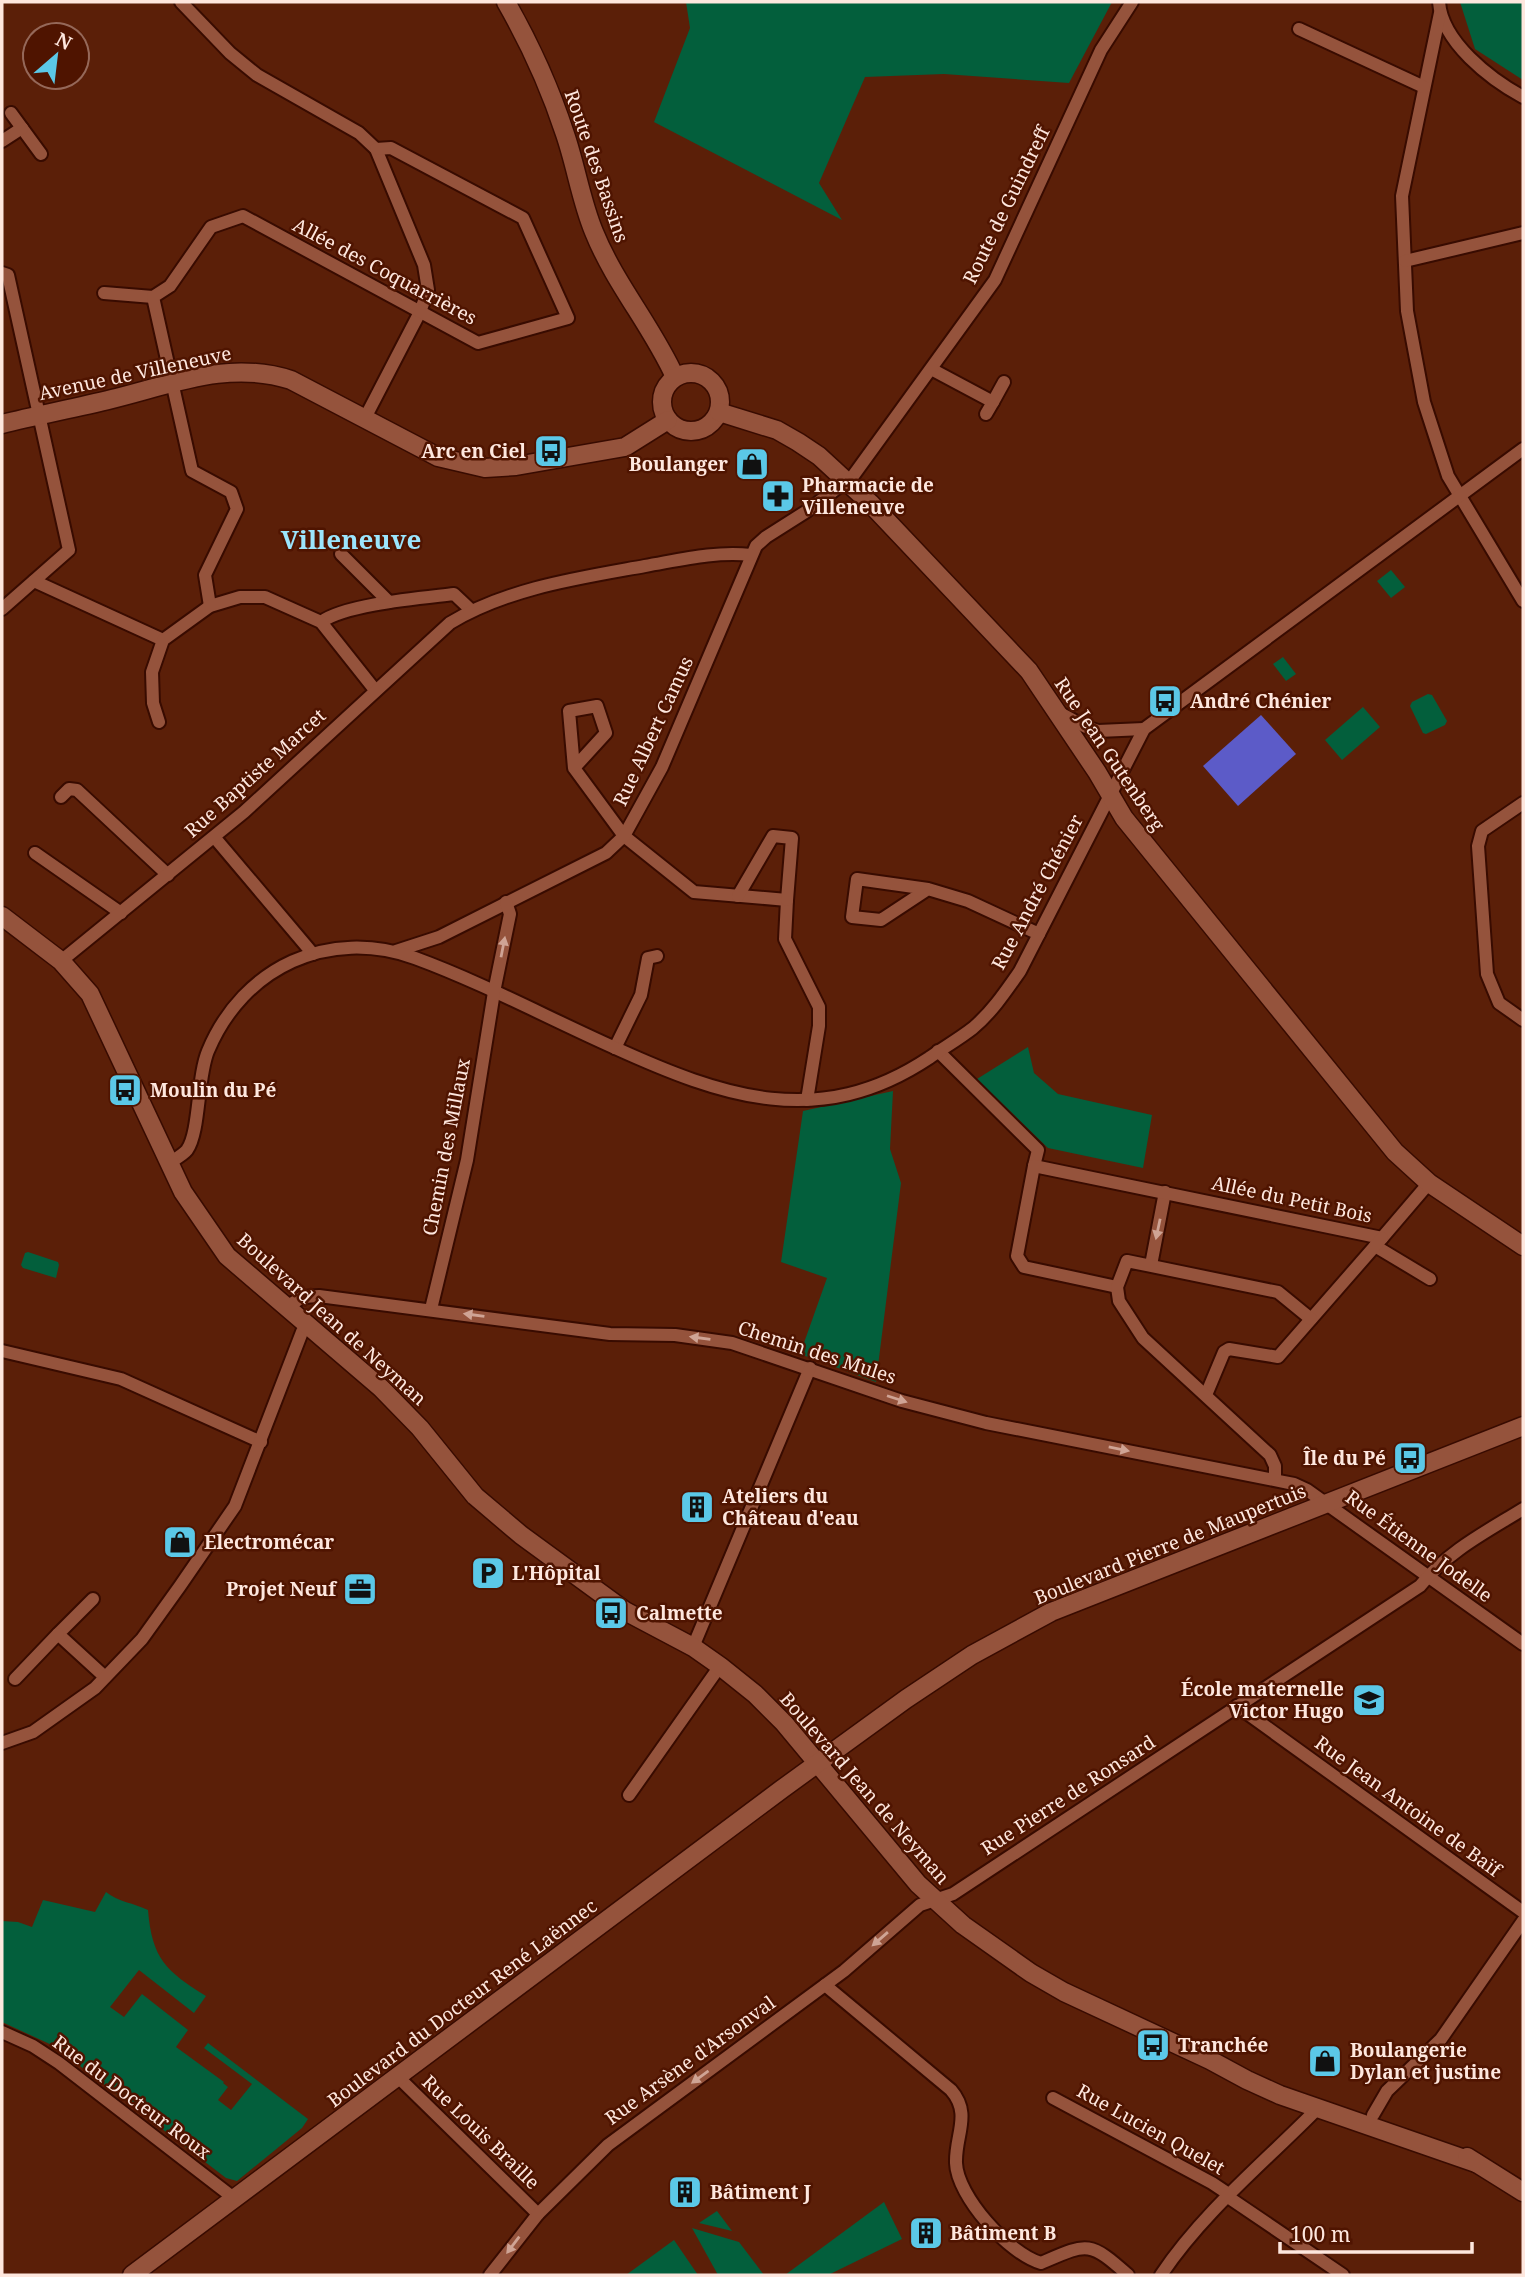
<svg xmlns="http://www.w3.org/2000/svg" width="1525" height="2277" viewBox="0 0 1525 2277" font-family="'Noto Serif',serif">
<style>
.green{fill:#035f3c}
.water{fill:#5c5bc8}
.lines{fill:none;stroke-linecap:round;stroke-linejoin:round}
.street-casing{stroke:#380b00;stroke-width:16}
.secondary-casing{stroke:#380b00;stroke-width:21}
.street{stroke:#95533c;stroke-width:12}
.secondary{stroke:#95533c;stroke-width:18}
.oneway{fill:#cfa495}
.labels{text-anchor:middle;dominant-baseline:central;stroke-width:5;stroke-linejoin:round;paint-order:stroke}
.street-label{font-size:19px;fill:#fee7de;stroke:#4f1400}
.poi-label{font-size:19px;font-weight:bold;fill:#fee7de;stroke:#4f1400;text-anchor:start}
.district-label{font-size:26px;font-weight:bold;fill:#9be5fd;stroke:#4f1400}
</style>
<rect width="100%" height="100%" fill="#5b1f08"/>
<g class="green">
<polygon points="686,2 1112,2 1069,83 944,74 865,77 819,183 842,220 654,122 690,28"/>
<polygon points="1460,2 1523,2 1523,80 1475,49"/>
<polygon points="1391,570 1405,587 1391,598 1377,581"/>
<polygon points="1283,657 1296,674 1286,681 1273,664"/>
<polygon points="1428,694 1432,695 1447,721 1445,725 1426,734 1423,733 1410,706 1412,702"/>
<polygon points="1363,707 1380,727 1342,760 1325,740"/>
<polygon points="1028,1047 1034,1073 1058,1094 1152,1115 1143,1168 1048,1148 977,1079"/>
<polygon points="893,1091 890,1149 901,1183 876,1382 800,1354 827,1278 781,1262 803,1111"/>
<polygon points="28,1252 58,1262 59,1265 56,1278 23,1268 21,1265 25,1253"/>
<path d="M106,1892C118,1902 134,1903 148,1910C152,1959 166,1971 206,1996L194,2013L139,1970L110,2007L124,2017L142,1994L188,2030L176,2047L224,2082L223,2083L228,2087L218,2100L231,2110L252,2084L204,2048L208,2043L308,2119L302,2128L237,2181L226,2178L54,2046L2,2022V1921L18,1922L32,1927L43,1900L95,1912Z"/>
<polygon points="884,2202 902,2239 828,2275 785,2275"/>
<polygon points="717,2211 732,2231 699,2223"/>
<polygon points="692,2228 739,2242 764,2275 718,2275"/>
<polygon points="674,2240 698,2275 626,2275"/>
</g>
<polygon class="water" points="1261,715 1296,754 1238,806 1203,766"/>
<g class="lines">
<g class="street-casing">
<g id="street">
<polyline points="181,2 230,53 257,75 359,133 376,149 424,265 428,290 420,312 365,418"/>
<path d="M1439,2C1442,42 1490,79 1523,97"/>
<polyline points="1440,13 1402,196 1407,311 1424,402 1448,476 1523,601"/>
<polyline points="1299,29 1424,87"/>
<polyline points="11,113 41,154"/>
<polyline points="2,141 22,128"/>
<polyline points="1405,261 1523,233"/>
<polyline points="2,273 8,275 69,550 2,609"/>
<polyline points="104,293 153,297"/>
<polyline points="933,370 993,402 986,414"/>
<polyline points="993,402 1004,382"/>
<polyline points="341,554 389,602"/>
<polyline points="34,581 163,640"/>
<polyline points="210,606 205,575 237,509 231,492 192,471 153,297 170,286 211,227 243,216 478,343 568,318 523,218 391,148 376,149"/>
<path d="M321,622C346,604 421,598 454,594L471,610"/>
<polyline points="1058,712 1086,727 1098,731 1144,729"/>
<polyline points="159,722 153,703 152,672 163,640 210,606 240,597 265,597 321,622 375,690"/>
<polyline points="574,768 606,733 597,706 569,711 574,768 624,836 694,892 787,900 785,939 819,1007 819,1026 807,1100"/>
<polyline points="61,797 69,789 77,790 168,875"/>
<polyline points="1523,803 1482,831 1478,846 1487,974 1499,1003 1523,1020"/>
<polyline points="215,838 313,954"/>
<polyline points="35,853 121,913"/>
<polyline points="928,889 881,920 852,917 857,879 928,889 968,901 1039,934"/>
<polyline points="738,896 773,836 792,838 787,900"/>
<polyline points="396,951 439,937 606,853 624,836 662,767 756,546 766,537 807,511 853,476 995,280 1101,50 1132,2"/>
<path d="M61,961L244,812L450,623C508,588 579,578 645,566C680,560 715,551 751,555"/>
<polyline points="615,1048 641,995 648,958 657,956"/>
<polyline points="938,1051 1038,1150 1034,1166"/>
<path d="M169,1163C175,1159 183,1155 187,1150C200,1132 197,1077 208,1051C243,967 329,927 415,958C483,983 548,1018 613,1047C723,1097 819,1131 929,1058C943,1048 959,1039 973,1028C992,1012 1006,991 1020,971L1144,729L1523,449"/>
<polyline points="1375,1246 1430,1279"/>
<polyline points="1151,1265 1165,1192"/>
<polyline points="1117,1287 1024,1267 1017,1256 1034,1166 1382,1238 1429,1183"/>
<polyline points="286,1307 303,1297 319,1296 610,1334 675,1335 732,1343 902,1401 986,1423 1294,1484 1307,1490 1523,1644"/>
<polyline points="431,1309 467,1160 494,992 510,914 506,902"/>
<polyline points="2,1351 121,1379 261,1442"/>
<polyline points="1206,1395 1224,1352 1229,1349 1278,1357 1382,1238"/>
<polyline points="1275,1479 1275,1466 1270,1455 1143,1338 1119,1301 1117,1287 1127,1261 1278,1292 1311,1319"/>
<polyline points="93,1599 58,1634 105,1677"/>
<polyline points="693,1647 810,1368"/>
<polyline points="15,1679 58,1634"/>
<polyline points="1237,1706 1523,1912"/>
<polyline points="2,1743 33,1732 95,1688 142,1639 180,1586 235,1506 302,1332 308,1325"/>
<polyline points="629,1795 720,1666"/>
<path d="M825,1985L951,2090C972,2114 955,2135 956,2163C957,2196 1009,2254 1041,2263C1087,2243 1089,2240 1128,2275"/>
<polyline points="2,2032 33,2046 59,2063 235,2199"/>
<polyline points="398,2077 538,2214"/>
<polyline points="1053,2098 1212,2183 1230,2195"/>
<polyline points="1373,2115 1387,2091 1441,2039 1523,1921"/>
<polyline points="1228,2197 1343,2275"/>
<path d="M490,2275L538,2214L608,2145L844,1971L920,1905L953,1894L1420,1586C1448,1551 1486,1532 1523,1509"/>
<path d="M1161,2275C1204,2211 1265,2162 1318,2108"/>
</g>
</g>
<g class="secondary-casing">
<g id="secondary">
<path d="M506,2C530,44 550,88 565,134C576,166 581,201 594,232C615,284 652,326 675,377"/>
<circle cx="691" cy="402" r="29"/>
<polyline points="719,412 777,430 798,442 819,456 870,503 1029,671 1097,772 1124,818 1395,1152 1429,1183 1523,1246"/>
<path d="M2,424C38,415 76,408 112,399C173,384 229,360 291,380L438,457L485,468L516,466L625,447L668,420"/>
<polyline points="2,916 61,961 90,994 183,1192 227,1256 381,1388 420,1428 475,1496 521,1535 625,1611 693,1647 720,1666 755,1694 784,1723 918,1884 963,1925 1031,1973 1064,1992 1210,2060 1247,2080 1280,2095 1476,2163"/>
<polyline points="1467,2157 1523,2192"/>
<polyline points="132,2275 782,1789 906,1699 972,1655 1051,1612 1523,1426"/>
</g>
</g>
<use href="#street" class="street"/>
<use href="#secondary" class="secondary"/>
</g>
<defs><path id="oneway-solid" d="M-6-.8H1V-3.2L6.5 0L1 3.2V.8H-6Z" transform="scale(1.75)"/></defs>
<g class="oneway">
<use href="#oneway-solid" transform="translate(503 947) rotate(-79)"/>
<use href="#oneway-solid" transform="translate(1158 1229) rotate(102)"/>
<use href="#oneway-solid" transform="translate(474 1315) rotate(-172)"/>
<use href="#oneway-solid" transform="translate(700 1338) rotate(-172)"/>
<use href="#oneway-solid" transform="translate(897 1399) rotate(18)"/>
<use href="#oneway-solid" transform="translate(1119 1449) rotate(11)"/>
<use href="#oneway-solid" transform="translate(880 1939) rotate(139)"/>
<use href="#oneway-solid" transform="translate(700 2077) rotate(144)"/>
<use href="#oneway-solid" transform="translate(513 2245) rotate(127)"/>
</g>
<defs>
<g id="bus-square" transform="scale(1.75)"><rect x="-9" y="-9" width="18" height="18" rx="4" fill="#5bc8e7" stroke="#4f1400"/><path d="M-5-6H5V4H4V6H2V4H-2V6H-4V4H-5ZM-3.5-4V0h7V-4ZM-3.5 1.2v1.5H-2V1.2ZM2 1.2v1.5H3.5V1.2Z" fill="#111"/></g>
<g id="shop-square" transform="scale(1.75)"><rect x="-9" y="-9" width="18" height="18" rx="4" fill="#5bc8e7" stroke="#4f1400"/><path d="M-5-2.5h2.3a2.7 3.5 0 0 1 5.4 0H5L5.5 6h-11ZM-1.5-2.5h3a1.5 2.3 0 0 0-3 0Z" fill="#111"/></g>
<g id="pharmacy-square" transform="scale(1.75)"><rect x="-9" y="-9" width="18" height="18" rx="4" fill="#5bc8e7" stroke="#4f1400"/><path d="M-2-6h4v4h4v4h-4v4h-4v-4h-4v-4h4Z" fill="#111"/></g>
<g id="building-square" transform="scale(1.75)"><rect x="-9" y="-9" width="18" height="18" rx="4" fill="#5bc8e7" stroke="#4f1400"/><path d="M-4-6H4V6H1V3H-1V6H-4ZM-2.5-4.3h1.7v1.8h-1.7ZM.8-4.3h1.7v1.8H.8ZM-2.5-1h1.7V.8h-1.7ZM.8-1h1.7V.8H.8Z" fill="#111"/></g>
<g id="parking-square" transform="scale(1.75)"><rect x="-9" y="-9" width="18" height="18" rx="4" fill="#5bc8e7" stroke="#4f1400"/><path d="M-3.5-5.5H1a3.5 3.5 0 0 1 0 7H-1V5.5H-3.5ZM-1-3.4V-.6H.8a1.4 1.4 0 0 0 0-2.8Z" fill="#111"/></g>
<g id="office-square" transform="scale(1.75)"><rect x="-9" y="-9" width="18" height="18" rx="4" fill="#5bc8e7" stroke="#4f1400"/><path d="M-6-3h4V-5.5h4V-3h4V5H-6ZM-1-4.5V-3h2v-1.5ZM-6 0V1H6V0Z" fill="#111"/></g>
<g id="school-square" transform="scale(1.75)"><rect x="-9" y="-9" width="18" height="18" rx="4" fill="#5bc8e7" stroke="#4f1400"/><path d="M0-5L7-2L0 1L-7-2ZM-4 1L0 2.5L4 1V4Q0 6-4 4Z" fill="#111"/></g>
</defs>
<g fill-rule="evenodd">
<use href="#bus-square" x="551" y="451"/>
<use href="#shop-square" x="752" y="464"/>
<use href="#pharmacy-square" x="778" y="496"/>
<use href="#bus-square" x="1165" y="701"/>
<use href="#bus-square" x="125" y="1090"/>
<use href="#bus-square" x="1410" y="1458"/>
<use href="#building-square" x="697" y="1507"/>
<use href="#shop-square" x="180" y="1542"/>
<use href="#parking-square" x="488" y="1573"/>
<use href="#office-square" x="360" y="1589"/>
<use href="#bus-square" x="611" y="1613"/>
<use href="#school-square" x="1369" y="1700"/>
<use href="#bus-square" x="1153" y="2045"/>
<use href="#shop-square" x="1325" y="2061"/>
<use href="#building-square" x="685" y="2192"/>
<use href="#building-square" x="926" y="2233"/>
</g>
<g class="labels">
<g class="street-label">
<text transform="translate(597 166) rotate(71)">Route des Bassins</text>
<text transform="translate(1006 205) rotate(-64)">Route de Guindreff</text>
<text transform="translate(385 271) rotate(28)">Allée des Coquarrières</text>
<text transform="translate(135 373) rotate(-12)">Avenue de Villeneuve</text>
<text transform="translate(653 731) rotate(-65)">Rue Albert Camus</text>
<text transform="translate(1110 754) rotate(56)">Rue Jean Gutenberg</text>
<text transform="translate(255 773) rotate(-42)">Rue Baptiste Marcet</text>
<text transform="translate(1037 892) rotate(-62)">Rue André Chénier</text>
<text transform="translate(446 1147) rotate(-79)">Chemin des Millaux</text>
<text transform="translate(1292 1199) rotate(12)">Allée du Petit Bois</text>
<text transform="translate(332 1319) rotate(42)">Boulevard Jean de Neyman</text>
<text transform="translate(817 1352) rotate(18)">Chemin des Mules</text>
<text transform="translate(1170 1544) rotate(-22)">Boulevard Pierre de Maupertuis</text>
<text transform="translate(1419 1546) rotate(36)">Rue Étienne Jodelle</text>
<text transform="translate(865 1788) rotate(49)">Boulevard Jean de Neyman</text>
<text transform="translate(1068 1795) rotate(-33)">Rue Pierre de Ronsard</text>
<text transform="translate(1408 1806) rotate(36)">Rue Jean Antoine de Baïf</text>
<text transform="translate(462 2003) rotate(-37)">Boulevard du Docteur René Laënnec</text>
<text transform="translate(690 2060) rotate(-36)">Rue Arsène d'Arsonval</text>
<text transform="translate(132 2097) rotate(37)">Rue du Docteur Roux</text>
<text transform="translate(1151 2129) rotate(29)">Rue Lucien Quelet</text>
<text transform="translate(481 2132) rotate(44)">Rue Louis Braille</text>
</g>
<g class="poi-label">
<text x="526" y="451" text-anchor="end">Arc en Ciel</text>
<text x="728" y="464" text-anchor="end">Boulanger</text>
<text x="802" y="485">Pharmacie de<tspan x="802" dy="22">Villeneuve</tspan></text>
<text x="1190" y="701">André Chénier</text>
<text x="150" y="1090">Moulin du Pé</text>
<text x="1386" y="1458" text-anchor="end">Île du Pé</text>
<text x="722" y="1496">Ateliers du<tspan x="722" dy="22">Château d'eau</tspan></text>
<text x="204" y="1542">Electromécar</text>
<text x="512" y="1573">L'Hôpital</text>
<text x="336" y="1589" text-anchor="end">Projet Neuf</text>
<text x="636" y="1613">Calmette</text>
<text x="1344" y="1689" text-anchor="end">École maternelle<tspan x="1344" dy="22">Victor Hugo</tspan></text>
<text x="1178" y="2045">Tranchée</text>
<text x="1350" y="2050">Boulangerie<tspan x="1350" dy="22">Dylan et justine</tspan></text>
<text x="710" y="2192">Bâtiment J</text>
<text x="950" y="2233">Bâtiment B</text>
</g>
<g class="district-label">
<text x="351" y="539">Villeneuve</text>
</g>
</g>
<rect width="1525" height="2277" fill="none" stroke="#fee7de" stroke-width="7"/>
<g transform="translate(56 56) rotate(28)"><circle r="33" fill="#4f1400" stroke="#956859" stroke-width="2"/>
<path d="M0-5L12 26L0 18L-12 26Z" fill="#5bc8e7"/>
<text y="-10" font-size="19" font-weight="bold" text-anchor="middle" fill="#fee7de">N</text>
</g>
<path d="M1280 2242v10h192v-10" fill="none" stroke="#fee7de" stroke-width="3.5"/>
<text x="1290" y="2242" font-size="21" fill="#fee7de" stroke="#4f1400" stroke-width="5" paint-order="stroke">100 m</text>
</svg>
